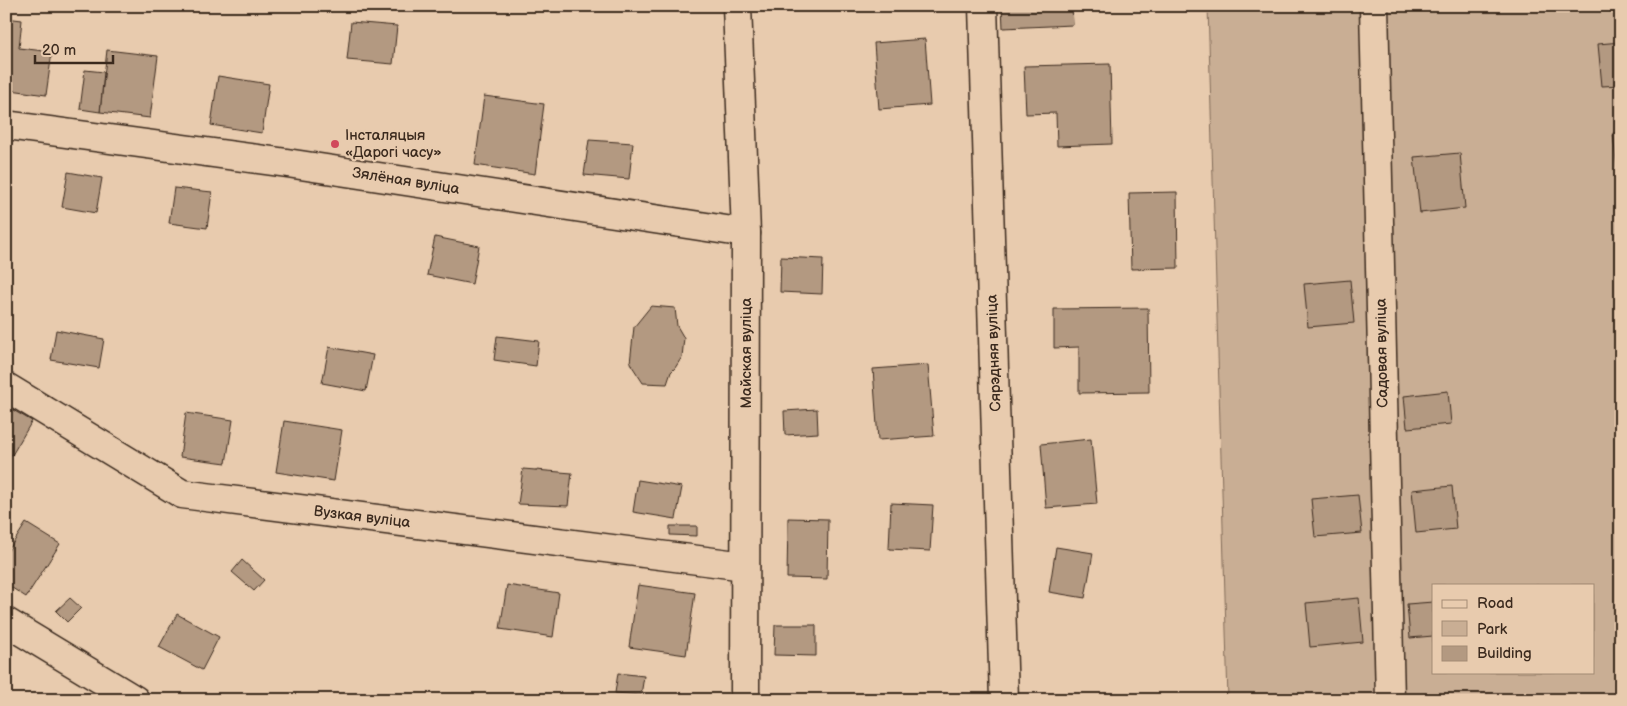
<svg xmlns="http://www.w3.org/2000/svg" width="1627" height="706" viewBox="0 0 1627 706" font-family="'Balsamiq Sans',sans-serif">
<style>
.green{fill:#c9ae94;stroke:#826c59;fill-rule:evenodd}
.building{fill:#b39981;stroke:#3b2a1e}
.lines{fill:none;stroke-linecap:round;stroke-linejoin:round}
.street-casing{stroke:#3b2a1e;stroke-width:31}
.street{stroke:#e8cbae;stroke-width:28}
.poi-dot{fill:#d1495b;stroke:#e8cbae;stroke-width:2}
.labels{text-anchor:middle;dominant-baseline:central;stroke-width:4.5;stroke-linejoin:round;paint-order:stroke}
.poi-label{font-size:15px;fill:#3b2a1e;stroke:#e8cbae;text-anchor:start}
.street-label{font-size:15px;fill:#3b2a1e;stroke:#e8cbae}
</style>
<rect width="100%" height="100%" fill="#e8cbae"/>
<filter id="ink" filterUnits="userSpaceOnUse"><feTurbulence type="fractalNoise" baseFrequency=".02" numOctaves="2"/><feDisplacementMap in="SourceGraphic" scale="10" xChannelSelector="R" yChannelSelector="G"/><feConvolveMatrix kernelMatrix="1 2 1 2 8 2 1 2 1" color-interpolation-filters="sRGB"/></filter>
<g filter="url(#ink)">
<path class="green" d="M1208,6H1621V700H1228ZM1433,585H1593V672H1433Z"/>
<g class="building">
<polygon points="1002,6 1072,6 1073,25 1003,28"/>
<polygon points="6,18 22,20 19,48 52,52 46,95 11,90 9,104 6,104"/>
<polygon points="351,22 397,26 393,64 347,60"/>
<polygon points="925,39 930,105 879,109 874,43"/>
<polygon points="1621,42 1621,85 1602,86 1598,44"/>
<polygon points="107,50 158,56 150,118 100,112"/>
<polygon points="1110,64 1112,144 1057,146 1056,113 1026,114 1024,66"/>
<polygon points="85,70 104,72 100,112 80,109"/>
<polygon points="218,76 269,84 262,133 211,125"/>
<polygon points="484,96 544,104 535,174 475,165"/>
<polygon points="1621,132 1621,190 1619,190 1613,133"/>
<polygon points="589,140 633,143 629,179 584,175"/>
<polygon points="1460,153 1465,208 1420,213 1414,157"/>
<polygon points="68,172 102,178 96,213 62,207"/>
<polygon points="174,188 212,192 207,228 169,223"/>
<polygon points="1177,192 1178,268 1131,269 1129,193"/>
<polygon points="435,237 479,246 472,284 427,275"/>
<polygon points="1619,255 1621,255 1621,278"/>
<polygon points="781,257 823,259 822,294 780,292"/>
<polygon points="1350,280 1354,323 1308,327 1304,284"/>
<polygon points="651,306 675,308 677,326 684,338 682,357 675,368 671,372 667,384 643,383 630,363 634,327"/>
<polygon points="1148,308 1149,392 1079,393 1079,347 1054,348 1054,309"/>
<polygon points="56,330 104,339 99,368 51,360"/>
<polygon points="497,336 539,341 536,366 494,360"/>
<polygon points="329,347 373,355 366,391 322,383"/>
<polygon points="928,365 934,436 878,440 873,369"/>
<polygon points="1448,391 1451,424 1407,428 1404,396"/>
<polygon points="6,406 32,421 12,455 6,452"/>
<polygon points="817,409 818,433 785,435 784,411"/>
<polygon points="186,413 233,420 226,463 180,457"/>
<polygon points="284,421 342,430 334,481 276,472"/>
<polygon points="1091,439 1097,504 1046,508 1041,444"/>
<polygon points="523,469 572,473 568,506 518,504"/>
<polygon points="638,480 682,487 676,519 633,512"/>
<polygon points="1452,486 1456,529 1416,533 1412,490"/>
<polygon points="1358,495 1362,533 1315,537 1311,499"/>
<polygon points="891,503 933,505 930,551 889,549"/>
<polygon points="788,518 828,519 827,579 787,578"/>
<polygon points="26,523 60,544 26,597 6,584 6,554"/>
<polygon points="670,526 697,526 697,536 670,535"/>
<polygon points="1056,547 1093,553 1085,598 1049,592"/>
<polygon points="242,560 264,580 254,591 232,572"/>
<polygon points="507,585 559,593 553,637 500,629"/>
<polygon points="638,585 695,593 686,655 629,647"/>
<polygon points="70,598 81,608 67,622 56,611"/>
<polygon points="1359,598 1363,642 1310,647 1306,603"/>
<polygon points="1433,602 1433,636 1410,638 1407,604"/>
<polygon points="177,614 219,637 202,670 159,647"/>
<polygon points="775,625 816,625 816,656 774,655"/>
<polygon points="618,673 644,676 641,695 615,693"/>
<polygon points="1082,696 1082,700 1043,700 1043,697"/>
</g>
<g class="lines">
<g class="street-casing">
<g id="street">
<polyline points="737,6 746,233 745,700"/>
<polyline points="983,6 1004,700"/>
<polyline points="1374,6 1390,700"/>
<polyline points="6,125 287,163 746,233"/>
<polyline points="6,387 182,494 745,566"/>
<polyline points="6,622 135,700"/>
</g>
</g>
<use href="#street" class="street"/>
</g>
</g>
<circle class="poi-dot" cx="335" cy="144" r="5"/>
<g class="labels">
<g class="poi-label">
<text x="345" y="135">Інсталяцыя<tspan x="345" dy="17">«Дарогі часу»</tspan></text>
</g>
<g class="street-label">
<text transform="translate(406 181) rotate(9)">Зялёная вуліца</text>
<text transform="translate(746 353) rotate(-90)">Майская вуліца</text>
<text transform="translate(994 353) rotate(-92)">Сярэдняя вуліца</text>
<text transform="translate(1382 353) rotate(-91)">Садовая вуліца</text>
<text transform="translate(362 517) rotate(7)">Вузкая вуліца</text>
</g>
</g>
<rect width="1627" height="706" fill="none" stroke="#e8cbae" stroke-width="25"/>
<rect x="12" y="12" width="1602" height="681" fill="none" stroke="#3b2a1e" stroke-width="2" filter="url(#ink)"/>
<rect x="1432" y="584" width="162" height="90" fill="#e8cbae" stroke="#a38b74"/>
<rect x="1442" y="600" width="25" height="8" fill="#e8cbae" stroke="#a38b74"/>
<text x="1477" y="608" font-size="15" fill="#3b2a1e">Road</text>
<rect x="1442" y="621" width="25" height="15" fill="#c9ae94" stroke="#a38b74"/>
<text x="1477" y="634" font-size="15" fill="#3b2a1e">Park</text>
<rect x="1442" y="646" width="25" height="15" fill="#b39981" stroke="#a38b74"/>
<text x="1477" y="658" font-size="15" fill="#3b2a1e">Building</text>
<path d="M35 55v8h78v-8" fill="none" stroke="#3b2a1e" stroke-width="2.5"/>
<text x="42" y="55" font-size="15" fill="#3b2a1e" stroke="#e8cbae" stroke-width="4" paint-order="stroke">20 m</text>
</svg>
